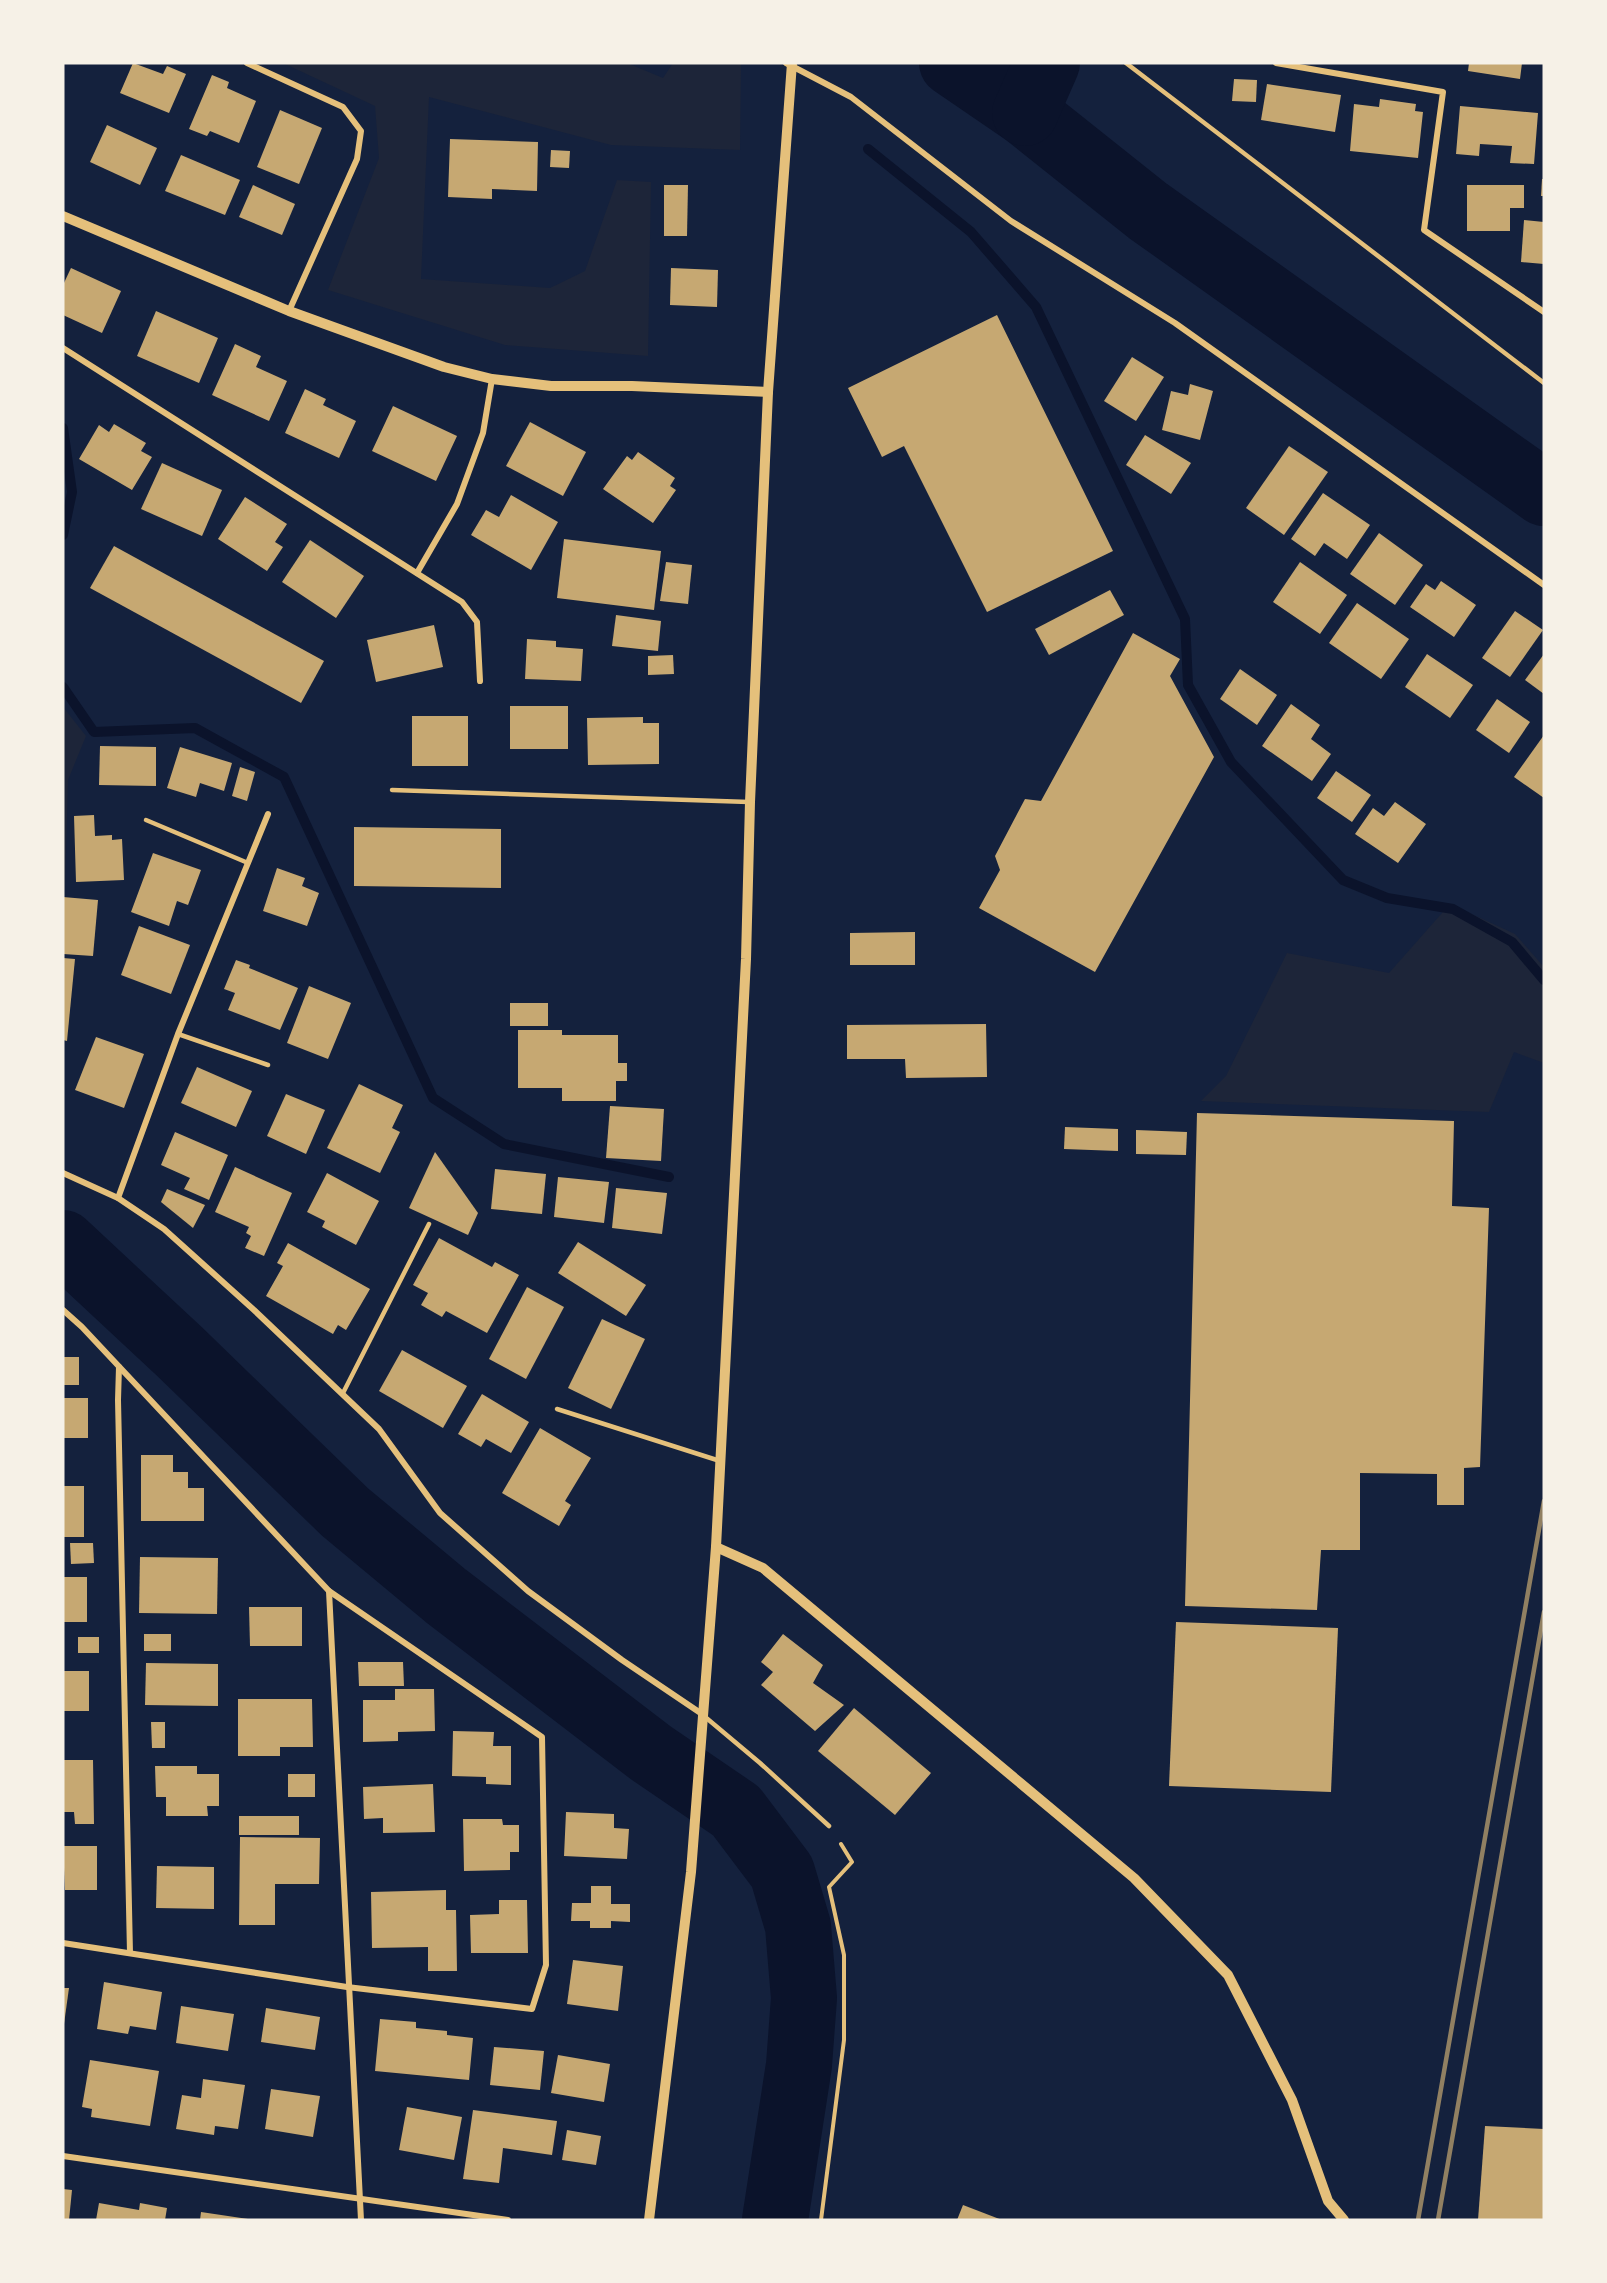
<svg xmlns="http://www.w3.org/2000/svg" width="1607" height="2283" viewBox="0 0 1607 2283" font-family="'Fira Sans',sans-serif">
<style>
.green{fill:#1d2539}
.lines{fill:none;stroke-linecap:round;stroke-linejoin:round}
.stream{stroke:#0b132b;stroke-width:10}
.river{stroke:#0b132b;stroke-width:66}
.building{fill:#c6a872}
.path{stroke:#e5c07b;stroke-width:4}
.service{stroke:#e5c07b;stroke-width:4.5}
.minor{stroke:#e5c07b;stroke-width:6}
.tertiary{stroke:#e5c07b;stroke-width:10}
.rail{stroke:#918062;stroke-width:4.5}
</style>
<rect width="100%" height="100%" fill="#14213d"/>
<g class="green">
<polygon points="283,63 627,63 663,78 673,63 741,63 740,150 611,145 429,97 421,279 550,288 585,271 617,180 651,182 648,356 505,345 328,290 379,158 375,106"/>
<polygon points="63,707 86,736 68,780 65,890 63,890"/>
<polygon points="1450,904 1515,934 1544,967 1544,1063 1514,1052 1489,1112 1201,1101 1226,1076 1287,953 1389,973"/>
</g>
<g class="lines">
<g class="stream">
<polyline points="868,149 971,232 1036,307 1185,619 1188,685 1231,762 1343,880 1387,898 1453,909 1512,942 1544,980"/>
<polyline points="63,428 72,492 63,535"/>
<polyline points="63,687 94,732 195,728 284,777 433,1098 504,1144 669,1177"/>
</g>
<g class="river">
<polyline points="952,63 1025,113 1148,211 1544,493"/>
<polyline points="1025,113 1047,63"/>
<polyline points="63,1243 180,1352 345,1512 446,1596 651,1753 736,1811 782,1872 798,1926 804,1998 799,2065 775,2220"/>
</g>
</g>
<g class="building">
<polygon points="133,63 163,74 167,66 186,74 169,113 120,93"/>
<polygon points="1469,63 1522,63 1520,79 1468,71"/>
<polygon points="212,75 229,82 227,88 256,101 239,143 210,131 207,136 189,129"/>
<polygon points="1234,79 1257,80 1256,102 1232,101"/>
<polygon points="1267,84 1341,95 1335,132 1261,120"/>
<polygon points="1380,99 1416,104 1415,111 1423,112 1418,158 1350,151 1354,104 1379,107"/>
<polygon points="1460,106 1538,113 1534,164 1510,163 1512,146 1480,144 1479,156 1456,154"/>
<polygon points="280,110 322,128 299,184 257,167"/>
<polygon points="107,125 157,148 140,185 90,162"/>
<polygon points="450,139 538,142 537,191 492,189 492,199 448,197"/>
<polygon points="551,150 570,151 569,168 550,167"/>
<polygon points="181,155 240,180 225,215 165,191"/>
<polygon points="1542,179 1544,179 1544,196 1541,196"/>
<polygon points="253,185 295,204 282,235 239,217"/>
<polygon points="664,185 688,185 687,236 664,236"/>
<polygon points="1467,185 1524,185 1524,208 1510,208 1510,231 1467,231"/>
<polygon points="1524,220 1544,222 1544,264 1521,262"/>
<polygon points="71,268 121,291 102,333 63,315 63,285"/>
<polygon points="671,268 718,270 717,307 670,305"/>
<polygon points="156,311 218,338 199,383 137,356"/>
<polygon points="997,315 1113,551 987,612 904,446 882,457 848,388"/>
<polygon points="235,344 261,356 256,367 287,381 269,421 212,395"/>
<polygon points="1132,357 1164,377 1136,421 1104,401"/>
<polygon points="1190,384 1213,391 1200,440 1162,430 1171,391 1188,395"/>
<polygon points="305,389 326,399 323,405 356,421 339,458 285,433"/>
<polygon points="393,406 457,436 436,481 372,451"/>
<polygon points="530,422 586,452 563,496 506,466"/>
<polygon points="114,424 146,443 141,451 152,457 132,490 79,459 99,425 109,432"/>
<polygon points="1145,435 1191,463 1171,494 1126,465"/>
<polygon points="1289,446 1328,472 1284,535 1246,508"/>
<polygon points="638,452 675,478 670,486 676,490 653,523 603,489 627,456 632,460"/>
<polygon points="162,463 222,490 202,536 141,509"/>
<polygon points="1323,493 1370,525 1347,559 1324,543 1315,556 1291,539"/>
<polygon points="511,495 558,522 531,570 471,535 486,510 499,517"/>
<polygon points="245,497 287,524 275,542 283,547 267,571 218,539"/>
<polygon points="1379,533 1423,565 1395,605 1350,574"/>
<polygon points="564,539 661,551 654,610 557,598"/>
<polygon points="310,540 364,576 336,618 282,582"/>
<polygon points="114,546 324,661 301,703 90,588"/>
<polygon points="666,562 692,565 688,604 660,601"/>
<polygon points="1300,562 1347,595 1320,634 1273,602"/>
<polygon points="1441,581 1476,605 1454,637 1410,607 1426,584 1435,590"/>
<polygon points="1110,590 1124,615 1049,655 1035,629"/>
<polygon points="1357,603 1409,639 1381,679 1329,643"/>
<polygon points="1515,611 1543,630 1510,677 1482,658"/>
<polygon points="616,615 661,621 658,651 612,646"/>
<polygon points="434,625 443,667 376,682 367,640"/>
<polygon points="1133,633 1180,659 1170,676 1214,757 1095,972 979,908 1000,870 995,856 1025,799 1041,801"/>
<polygon points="527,639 556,641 556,647 583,649 581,681 525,679"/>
<polygon points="1427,654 1473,685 1450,718 1405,687"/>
<polygon points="1544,654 1544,694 1525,680"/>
<polygon points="673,655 674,674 648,675 648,656"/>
<polygon points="1240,669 1277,695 1257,725 1220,699"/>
<polygon points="1497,699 1530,722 1509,753 1476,730"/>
<polygon points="1291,704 1320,725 1311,739 1331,754 1312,781 1262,746"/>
<rect x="510" y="706" width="58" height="43"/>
<rect x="412" y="716" width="56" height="50"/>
<polygon points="643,717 643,723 659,723 659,764 588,765 587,718"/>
<polygon points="1544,735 1544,798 1514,777"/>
<polygon points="100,746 156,747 156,786 99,785"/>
<polygon points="180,747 232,763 224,791 200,783 196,797 167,788"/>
<polygon points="240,767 255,772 247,801 232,796"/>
<polygon points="1336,771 1371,795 1352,822 1317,798"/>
<polygon points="1395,802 1426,824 1398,863 1355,834 1373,808 1384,816"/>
<polygon points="94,815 95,836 112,835 112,840 122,839 124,880 76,882 74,816"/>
<polygon points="354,827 501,829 501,888 354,886"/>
<polygon points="153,853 201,870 188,905 177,901 169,926 131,912"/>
<polygon points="277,868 305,878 302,886 319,893 307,926 263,911"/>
<polygon points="63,897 98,900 93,956 63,954"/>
<polygon points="139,926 190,945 171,994 121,975"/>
<polygon points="915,932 915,965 850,965 850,933"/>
<polygon points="63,958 75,959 67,1041 63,1040"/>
<polygon points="236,960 250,965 249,968 298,988 280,1030 228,1010 235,993 224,989"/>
<polygon points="309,986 351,1003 328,1059 287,1043"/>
<rect x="510" y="1003" width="38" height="23"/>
<polygon points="986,1024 987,1077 906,1078 905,1059 847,1059 847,1025"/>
<polygon points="518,1030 562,1030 562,1035 618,1035 618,1063 627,1063 627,1081 616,1081 616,1101 562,1101 562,1088 518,1088"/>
<polygon points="96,1037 144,1054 124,1108 75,1090"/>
<polygon points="197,1067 252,1091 236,1127 181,1103"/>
<polygon points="359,1084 403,1105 392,1128 400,1132 380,1173 327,1148"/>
<polygon points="286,1094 325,1110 306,1154 267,1136"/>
<polygon points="610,1106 664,1109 661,1161 606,1158"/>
<polygon points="1197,1113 1454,1121 1452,1206 1489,1208 1480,1467 1464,1468 1464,1505 1437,1505 1437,1474 1360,1473 1360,1550 1321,1550 1317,1610 1185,1606"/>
<polygon points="1065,1127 1118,1129 1118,1151 1064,1149"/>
<polygon points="1136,1130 1187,1132 1186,1155 1136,1154"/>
<polygon points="175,1132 228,1155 209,1200 184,1189 190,1178 161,1165"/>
<polygon points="435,1152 478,1213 468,1235 409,1208"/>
<polygon points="235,1167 292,1193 264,1256 245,1248 251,1236 246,1233 249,1227 215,1212"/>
<polygon points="495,1169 546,1174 542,1214 491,1209"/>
<polygon points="327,1173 379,1201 356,1245 322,1227 325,1221 307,1212"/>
<polygon points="558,1177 609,1182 604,1223 554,1217"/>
<polygon points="616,1188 667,1193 662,1234 612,1228"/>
<polygon points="167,1189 205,1205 193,1228 161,1202"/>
<polygon points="439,1238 492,1267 495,1262 519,1275 487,1333 446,1311 442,1317 421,1305 428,1293 413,1285"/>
<polygon points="578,1242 646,1285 626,1316 558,1273"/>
<polygon points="288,1243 370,1289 346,1330 338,1325 333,1334 266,1296 283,1266 277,1263"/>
<polygon points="527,1287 564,1307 526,1379 489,1359"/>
<polygon points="602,1319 645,1339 611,1409 568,1388"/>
<polygon points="402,1350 467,1386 443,1428 379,1391"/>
<rect x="63" y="1357" width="16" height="28"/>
<polygon points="482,1394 529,1422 511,1453 486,1439 481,1447 458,1434"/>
<rect x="63" y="1398" width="25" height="40"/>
<polygon points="540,1428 591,1458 565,1501 571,1505 559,1526 502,1493"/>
<polygon points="141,1455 173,1455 173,1472 188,1472 188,1488 204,1488 204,1521 141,1521"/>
<rect x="63" y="1486" width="21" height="51"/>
<polygon points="70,1543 93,1543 94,1563 71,1564"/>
<polygon points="140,1557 218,1558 217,1614 139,1613"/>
<rect x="63" y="1577" width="24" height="45"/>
<polygon points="249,1607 302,1607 302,1646 250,1646"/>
<polygon points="1176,1622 1338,1628 1331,1792 1169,1786"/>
<rect x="144" y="1634" width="27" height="17"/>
<polygon points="783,1634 823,1665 813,1683 844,1705 815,1731 761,1685 773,1672 761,1662"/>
<rect x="78" y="1637" width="21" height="16"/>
<polygon points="358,1662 403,1662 404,1686 359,1686"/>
<polygon points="146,1663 218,1664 218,1706 145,1705"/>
<rect x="63" y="1671" width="26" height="40"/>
<polygon points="395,1689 434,1689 435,1731 398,1732 398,1741 363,1742 363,1700 395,1700"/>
<polygon points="238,1699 312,1699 313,1747 280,1747 280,1756 238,1756"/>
<polygon points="854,1708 931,1773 895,1815 818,1751"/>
<polygon points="151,1722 165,1722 165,1748 152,1748"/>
<polygon points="453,1731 494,1732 493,1746 511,1746 511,1785 486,1784 486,1777 452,1776"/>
<polygon points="63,1760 93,1760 94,1824 75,1824 74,1812 63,1812"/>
<polygon points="155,1766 197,1766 197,1774 219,1774 219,1806 207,1806 208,1816 166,1816 166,1797 156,1797"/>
<rect x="288" y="1774" width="27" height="23"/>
<polygon points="433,1784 435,1832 383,1833 383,1818 364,1819 363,1787"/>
<polygon points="566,1812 614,1814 614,1828 629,1829 627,1859 564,1856"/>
<rect x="239" y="1816" width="60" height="19"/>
<polygon points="463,1819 502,1819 503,1825 519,1825 519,1852 510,1852 510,1870 464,1871"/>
<polygon points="240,1837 320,1838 319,1884 275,1884 275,1925 239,1925"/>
<polygon points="63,1846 97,1846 97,1890 65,1890"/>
<polygon points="157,1866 214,1867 214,1909 156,1908"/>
<polygon points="591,1886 611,1886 611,1904 630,1904 630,1922 611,1921 611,1928 590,1928 590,1921 571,1921 572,1903 591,1903"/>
<polygon points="446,1890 446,1910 456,1910 457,1971 428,1971 428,1947 372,1948 371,1892"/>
<polygon points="499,1900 527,1900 528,1953 471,1953 470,1915 499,1914"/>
<polygon points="573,1960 623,1966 618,2011 567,2004"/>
<polygon points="104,1982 162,1992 156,2030 130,2026 128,2034 97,2029"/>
<polygon points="63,1988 69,1988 64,2024 63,2024"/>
<polygon points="181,2006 234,2014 228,2051 176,2043"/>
<polygon points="266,2008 320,2017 315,2050 261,2042"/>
<polygon points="380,2019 416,2022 416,2028 447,2031 447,2035 473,2038 469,2080 375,2071"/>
<polygon points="494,2047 544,2051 540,2090 490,2085"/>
<polygon points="558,2055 610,2064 604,2102 551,2093"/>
<polygon points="90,2060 159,2071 150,2126 91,2117 92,2109 82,2107"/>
<polygon points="203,2079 245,2085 238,2129 215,2126 214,2135 176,2129 182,2095 201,2098"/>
<polygon points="271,2089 320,2096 313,2137 265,2129"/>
<polygon points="407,2107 462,2117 454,2160 399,2150"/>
<polygon points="473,2110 557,2121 552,2155 503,2148 499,2183 463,2179"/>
<polygon points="1485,2126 1544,2129 1544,2220 1478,2220"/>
<polygon points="567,2130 601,2136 596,2165 562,2160"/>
<polygon points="63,2189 72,2190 69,2220 63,2220"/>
<polygon points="99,2203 139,2210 140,2203 167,2208 165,2220 96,2220"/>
<polygon points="963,2205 1002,2220 957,2220"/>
<polygon points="201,2212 248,2219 248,2220 200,2220"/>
</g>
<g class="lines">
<polyline class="path" points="821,2220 844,2040 844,1955 829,1887 852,1862 841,1844"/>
<g class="service">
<polyline points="1126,63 1544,383"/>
<polyline points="392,790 749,802"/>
<polyline points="146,820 248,863"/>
<polyline points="178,1034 268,1065"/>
<polyline points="343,1393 429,1224"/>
<polyline points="557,1409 720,1461"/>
<polyline points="704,1716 760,1763 829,1826"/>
</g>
<g class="minor">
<polyline points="247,63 343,107 361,131 357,159 289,311"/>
<polyline points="786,63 851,97 1011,221 1175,323 1544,585"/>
<polyline points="1276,63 1443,92 1424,230 1544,312"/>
<polyline points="63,348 462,602 477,622 480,681"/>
<polyline points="417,573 457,504 483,433 492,379"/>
<polyline points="63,1173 118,1198 164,1229 254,1310 379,1429 440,1513 528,1591 622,1660 702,1714"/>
<polyline points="118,1198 178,1034 268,814"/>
<polyline points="63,1310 82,1327 329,1591 361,2220"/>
<polyline points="119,1367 118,1400 130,1953"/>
<polyline points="63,1943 347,1987 532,2009 546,1965 542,1737 329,1591"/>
<polyline points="63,2156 508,2220"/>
</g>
<g class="tertiary">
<polyline points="63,216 289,311 444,367 492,379 551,386 632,386 768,392"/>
<polyline points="716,1547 763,1568 1134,1878 1228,1975 1292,2100 1328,2201 1344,2220"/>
<polyline points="649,2220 691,1872 716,1547 746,959 750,802 768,392 792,63"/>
</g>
<g class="rail">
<polyline points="1418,2220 1544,1501"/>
<polyline points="1438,2220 1544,1612"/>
</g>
</g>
<rect width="1607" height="2283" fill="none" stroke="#f6f1e7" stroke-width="129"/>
</svg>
